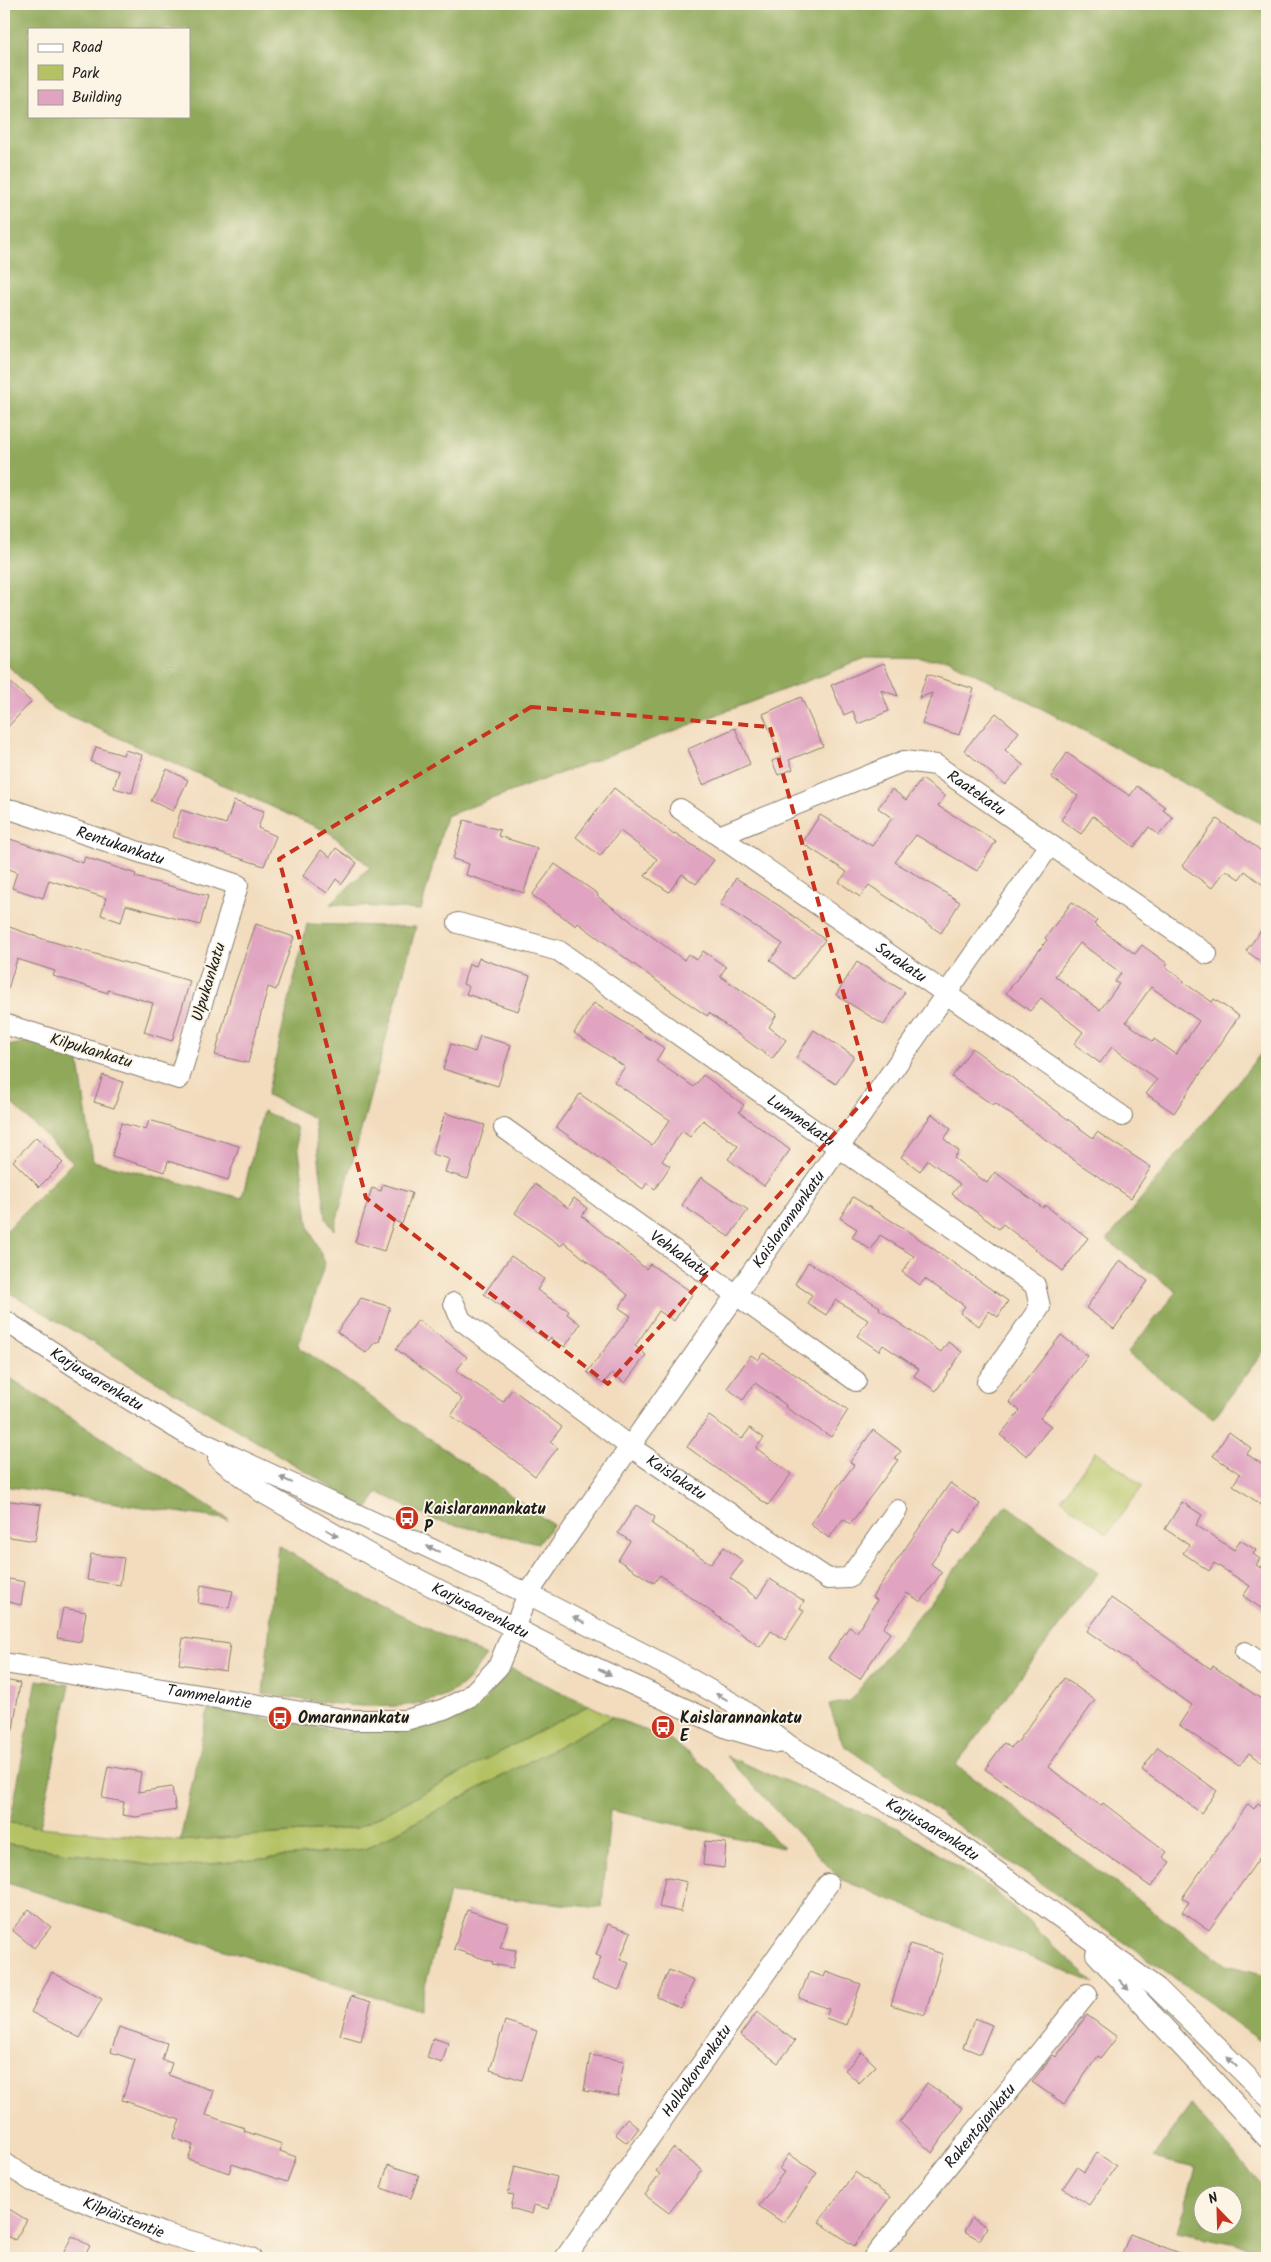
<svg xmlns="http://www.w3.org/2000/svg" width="1271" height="2262" viewBox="0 0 1271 2262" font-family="Kalam,sans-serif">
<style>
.green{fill:#b4c264;stroke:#686f40}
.forest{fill:#8fa85a;stroke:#56623b;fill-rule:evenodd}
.building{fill:#e0a4c1;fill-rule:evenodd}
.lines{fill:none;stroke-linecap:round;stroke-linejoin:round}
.minor-casing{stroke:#877c6c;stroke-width:22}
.minor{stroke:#fff;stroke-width:20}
.oneway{fill:#999}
.marked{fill:none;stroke:#c8321e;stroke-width:4;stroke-dasharray:10 6;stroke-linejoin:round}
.labels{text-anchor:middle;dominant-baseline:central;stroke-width:4;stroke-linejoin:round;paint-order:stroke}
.street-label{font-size:16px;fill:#1c1c1c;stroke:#fcf5e5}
.poi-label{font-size:16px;font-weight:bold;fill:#1c1c1c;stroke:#fcf5e5;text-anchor:start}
</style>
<rect width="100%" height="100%" fill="#fcf5e5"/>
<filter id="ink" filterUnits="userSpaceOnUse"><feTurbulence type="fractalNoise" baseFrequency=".02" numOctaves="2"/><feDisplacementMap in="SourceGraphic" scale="10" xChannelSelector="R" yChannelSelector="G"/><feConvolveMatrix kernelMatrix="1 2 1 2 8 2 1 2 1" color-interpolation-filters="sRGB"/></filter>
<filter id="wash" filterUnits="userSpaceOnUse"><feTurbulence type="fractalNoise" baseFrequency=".0096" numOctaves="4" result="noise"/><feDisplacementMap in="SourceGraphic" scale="20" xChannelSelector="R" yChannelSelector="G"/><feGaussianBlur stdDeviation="1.12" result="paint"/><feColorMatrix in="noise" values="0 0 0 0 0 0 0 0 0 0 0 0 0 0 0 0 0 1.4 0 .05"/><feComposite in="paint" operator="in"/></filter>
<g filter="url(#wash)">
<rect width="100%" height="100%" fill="#f2dcbd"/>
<g class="green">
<polygon points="1096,1451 1143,1486 1107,1534 1061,1499"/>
<polygon points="589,1705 613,1717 365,1849 169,1868 4,1843 4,1821 40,1827 180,1841 357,1828"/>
</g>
<g class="forest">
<path d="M4,4H1267V827L949,660L866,659L446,816L421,910L330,904L370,867L330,833L52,708L4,662ZM29,29H189V116H29Z"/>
<polygon points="307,924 416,927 334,1230 326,1219 314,1118 267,1095"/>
<polygon points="33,1041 78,1056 93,1161 242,1198 263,1111 296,1127 309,1228 325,1263 298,1346 553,1525 538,1543 433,1520 378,1492 368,1509 4,1289 4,1233 73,1162 4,1096 4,1050 7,1046"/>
<polygon points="1267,1046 1267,1347 1213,1419 1127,1353 1177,1292 1107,1240"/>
<polygon points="4,1374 229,1520 4,1486"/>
<polygon points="1006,1505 1098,1573 956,1765 1226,1965 1267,1975 1267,2046 1164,1970 843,1745 829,1705 850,1701"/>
<path d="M278,1545L368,1600L486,1656C478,1665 471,1679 461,1686C413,1722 319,1701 263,1694Z"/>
<polygon points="512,1669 589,1705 357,1828 180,1841 208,1709 348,1732 406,1730 448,1721 477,1708"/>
<polygon points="37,1680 70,1685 40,1827 10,1823"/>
<polygon points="613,1717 672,1741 711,1771 783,1848 610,1810 602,1908 449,1893 419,2010 4,1882 4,1843 169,1868 365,1849"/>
<polygon points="726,1756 898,1828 994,1890 1094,1983 840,1879"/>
<path d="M1191,2105L1267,2192V2250L1177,2232L1196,2168L1153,2158ZM1204,2194H1234V2224H1204Z"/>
</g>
<g id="blocks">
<g class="building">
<polygon points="884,663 898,696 881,690 889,711 858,724 853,711 844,715 831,685"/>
<polygon points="927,674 974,689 959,735 922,724 932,693 919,698"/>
<polygon points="4,676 31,702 4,731"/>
<polygon points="801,697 823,746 789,760 793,769 778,775 772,761 781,757 763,714"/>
<polygon points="996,713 1019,732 1005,750 1023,765 1005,785 964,750"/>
<polygon points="735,728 750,764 703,785 688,749"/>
<polygon points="96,747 123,755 125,750 142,755 132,793 114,788 119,771 91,762"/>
<polygon points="1067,753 1130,796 1137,786 1165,807 1163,810 1173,818 1159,835 1149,827 1134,847 1093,816 1081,834 1061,820 1078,796 1051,777"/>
<polygon points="167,769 188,780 173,811 151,801"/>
<polygon points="922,779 945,796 938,806 996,841 977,871 916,835 895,862 960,902 941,933 869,885 860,897 839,882 847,872 802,843 820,815 872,846 892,818 878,808 892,789 906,800"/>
<polygon points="614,788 674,834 675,833 714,860 696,884 682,874 669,892 645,876 657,859 620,831 600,856 576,837"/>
<polygon points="234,801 264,811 258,828 276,836 264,866 173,837 181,810 226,824"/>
<polygon points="1217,819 1267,855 1267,888 1245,871 1239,879 1226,870 1212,888 1182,866"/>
<polygon points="464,820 500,830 498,836 537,848 524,893 466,875 469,864 453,859"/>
<polygon points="4,837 83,863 85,857 136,874 135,877 208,896 200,925 126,905 121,922 101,915 106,898 49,880 43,898 12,888 17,872 4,867"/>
<polygon points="336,848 357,863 342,884 336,879 327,893 303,876 321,850 330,857"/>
<polygon points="555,864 598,894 597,896 684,960 688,954 697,960 703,951 726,967 720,976 777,1014 769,1027 786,1040 772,1059 709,1013 707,1016 665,987 578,923 576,926 532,895"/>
<polygon points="736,878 781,907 825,940 794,979 770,960 783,944 720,904"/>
<path d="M1072,902L1097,921L1094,924L1135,954L1142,945L1168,964L1165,967L1184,981L1183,982L1212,1002L1214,999L1239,1016L1174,1113L1146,1094L1157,1080L1112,1047L1100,1063L1074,1044L1083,1032L1041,998L1030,1011L1006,993L1047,940L1045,938ZM1080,943L1121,973L1115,982L1119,984L1100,1010L1055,976ZM1151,987L1199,1021L1176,1054L1154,1039L1153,1042L1126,1022Z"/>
<polygon points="1267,922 1267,966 1246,951"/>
<polygon points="256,924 294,937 276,990 268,987 248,1063 215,1055 231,995"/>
<polygon points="4,925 43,939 190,981 172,1041 144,1032 153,1003 108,990 108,993 53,976 55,971 17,959 8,989 4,988"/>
<polygon points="479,958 530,976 518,1011 466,994 469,987 463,984 469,964 476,966"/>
<polygon points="857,962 905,992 884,1025 836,995"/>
<polygon points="594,1003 664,1048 656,1061 694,1087 703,1075 744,1105 739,1112 790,1150 764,1186 728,1159 738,1146 703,1120 690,1137 682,1131 662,1161 670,1166 655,1189 647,1183 643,1189 556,1127 580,1094 652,1145 670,1120 614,1082 625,1067 574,1033"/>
<polygon points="814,1030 854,1056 836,1084 796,1058"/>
<polygon points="480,1036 511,1045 498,1086 443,1069 451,1044 475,1052"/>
<polygon points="972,1048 1093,1138 1097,1132 1151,1167 1131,1198 1078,1163 995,1103 993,1105 952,1077"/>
<polygon points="103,1075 123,1082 114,1108 94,1102"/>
<polygon points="445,1113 485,1125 468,1179 445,1172 449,1159 432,1154"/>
<polygon points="932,1114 951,1129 944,1139 959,1151 954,1158 987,1183 995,1172 1043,1208 1045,1205 1088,1238 1063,1271 1003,1224 999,1229 952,1194 960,1184 928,1160 920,1171 901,1157"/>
<polygon points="149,1120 239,1146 228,1180 168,1161 165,1172 112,1156 121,1123 146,1130"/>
<polygon points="36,1137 63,1163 39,1187 13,1161"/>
<polygon points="701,1177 748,1210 729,1237 682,1205"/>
<polygon points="383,1184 412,1193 402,1224 394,1221 384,1251 355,1242 372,1188 381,1191"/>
<polygon points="535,1184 568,1208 574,1198 587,1208 582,1216 646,1269 650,1264 693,1293 674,1321 659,1311 635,1346 646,1355 625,1383 612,1373 603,1384 587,1372 631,1316 619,1308 628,1295 564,1242 561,1246 515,1213"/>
<polygon points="853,1197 905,1229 1008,1301 998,1317 989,1311 979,1326 960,1313 965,1306 925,1279 920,1285 902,1272 914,1256 880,1235 871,1250 852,1237 857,1229 840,1218"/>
<polygon points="511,1256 544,1279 537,1290 569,1311 567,1314 580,1324 565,1347 550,1338 548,1341 484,1294"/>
<polygon points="1120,1260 1148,1281 1114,1329 1086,1308"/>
<polygon points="808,1262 880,1307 879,1309 941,1352 948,1342 962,1352 936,1391 914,1376 919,1369 883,1345 879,1351 857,1336 868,1320 836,1300 826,1315 807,1303 812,1295 795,1284"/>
<polygon points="361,1298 390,1307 379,1342 375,1342 366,1353 337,1332"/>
<polygon points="418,1320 467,1357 456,1371 503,1402 512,1389 562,1427 550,1442 558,1448 535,1476 502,1451 451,1416 462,1399 396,1349"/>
<polygon points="1061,1335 1088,1356 1040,1418 1051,1426 1027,1456 1000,1435 1020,1411 1009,1402"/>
<polygon points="763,1353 848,1410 831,1437 785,1407 786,1405 755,1383 743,1400 727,1388 751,1355 758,1360"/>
<polygon points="709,1416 742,1439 750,1428 764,1438 756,1448 791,1474 768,1505 687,1447"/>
<polygon points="873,1430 901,1451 895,1458 898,1460 850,1524 843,1519 829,1538 810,1524 854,1465 850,1462"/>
<polygon points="1229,1432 1251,1448 1247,1454 1267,1468 1267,1509 1233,1485 1240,1474 1213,1456"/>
<polygon points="950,1483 980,1504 960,1534 954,1530 931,1564 942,1572 921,1602 907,1593 883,1628 890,1633 860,1679 828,1658 849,1627 857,1632 877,1600 872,1597"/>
<polygon points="4,1500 41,1505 35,1541 4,1536"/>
<polygon points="1182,1502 1202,1515 1196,1525 1234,1550 1240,1540 1256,1550 1253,1554 1260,1559 1256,1565 1261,1568 1267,1558 1267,1612 1243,1596 1250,1586 1214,1563 1209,1571 1183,1553 1189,1545 1165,1529"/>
<polygon points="636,1505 655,1517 652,1524 711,1564 724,1547 743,1561 730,1578 757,1598 770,1579 804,1601 800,1608 804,1611 785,1640 771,1631 760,1647 660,1575 654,1583 618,1560 630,1541 618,1533"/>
<polygon points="91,1554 124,1558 120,1585 87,1580"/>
<polygon points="9,1579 25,1582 21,1605 4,1601"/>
<polygon points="201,1585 233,1591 229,1608 198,1603"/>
<polygon points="1111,1598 1211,1669 1213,1666 1267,1703 1267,1765 1249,1753 1239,1766 1179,1725 1192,1705 1087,1631"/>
<polygon points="63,1608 86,1612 81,1642 57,1638"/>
<polygon points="183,1638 230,1644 226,1671 179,1664"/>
<polygon points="1064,1678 1095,1700 1048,1767 1101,1806 1103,1803 1167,1852 1163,1857 1170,1862 1151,1887 985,1769 1004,1743 1011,1748 1015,1742 1017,1743"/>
<polygon points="4,1680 20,1683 13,1730 4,1729"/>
<polygon points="1158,1747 1217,1791 1201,1813 1142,1770"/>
<polygon points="108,1766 141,1772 138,1792 172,1787 176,1810 136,1817 122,1815 124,1802 102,1798"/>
<polygon points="1258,1803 1267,1810 1267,1847 1209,1930 1182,1912 1189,1902 1182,1898 1248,1804 1254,1809"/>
<polygon points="705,1841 726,1843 724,1868 703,1865"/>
<polygon points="665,1877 687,1882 681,1912 659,1907"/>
<polygon points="29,1909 51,1927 34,1948 12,1930"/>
<polygon points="467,1910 508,1923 500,1948 516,1950 513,1968 492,1964 493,1962 454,1949"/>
<polygon points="608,1924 631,1932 620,1960 629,1963 619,1990 592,1980 601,1957 596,1955"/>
<polygon points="910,1944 943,1954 925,2015 891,2005"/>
<polygon points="669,1970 694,1981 681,2008 657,1997"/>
<polygon points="52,1972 102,1999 80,2038 31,2012"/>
<polygon points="809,1972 824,1977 826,1972 861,1984 846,2025 826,2018 829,2009 799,1998"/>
<polygon points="351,1996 371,2002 361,2041 340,2035"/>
<polygon points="757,2012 795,2041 778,2063 740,2035"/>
<polygon points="1087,2015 1117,2037 1101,2058 1098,2056 1064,2104 1032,2082 1053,2055 1056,2057"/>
<polygon points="975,2018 992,2025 980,2054 963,2047"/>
<polygon points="505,2021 537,2031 522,2080 490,2070"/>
<polygon points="119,2027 167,2043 162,2060 172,2063 168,2075 214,2091 206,2115 245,2128 244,2131 282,2144 280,2151 296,2157 287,2182 232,2164 229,2173 188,2159 193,2145 173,2138 180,2120 122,2100 135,2060 111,2052"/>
<polygon points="433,2038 448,2043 442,2063 427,2058"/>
<polygon points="862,2052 876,2066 859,2083 845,2070"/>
<polygon points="590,2055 624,2061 618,2096 584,2091"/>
<polygon points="927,2083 963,2108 932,2153 900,2122"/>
<polygon points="627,2118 639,2128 627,2143 615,2134"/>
<polygon points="673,2148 702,2170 669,2213 645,2195 660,2174 656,2171"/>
<polygon points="1097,2153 1116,2166 1089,2205 1063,2188 1077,2167 1084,2172"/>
<polygon points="789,2154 817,2173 783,2223 759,2206 784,2172 779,2169"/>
<polygon points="388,2165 419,2175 411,2198 381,2188"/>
<polygon points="515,2166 557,2177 549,2209 534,2205 532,2214 511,2208 514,2195 508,2194"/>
<polygon points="855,2172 890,2197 854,2246 819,2222"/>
<polygon points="4,2206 27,2220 15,2240 4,2234"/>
<polygon points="972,2218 987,2227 980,2240 964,2231"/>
<polygon points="1130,2234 1190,2257 1190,2258 1120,2258"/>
<polygon points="72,2236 90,2246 83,2258 61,2258"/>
</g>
</g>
</g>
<g filter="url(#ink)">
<use href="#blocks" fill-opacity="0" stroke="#877c6c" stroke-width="1"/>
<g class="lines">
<g class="minor-casing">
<g id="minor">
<path id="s1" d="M680,809L1122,1116"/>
<path id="s2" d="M4,810H13L238,885L179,1079L4,1024"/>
<path id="s3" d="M719,836L904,761L936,765L1207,954"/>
<path id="s4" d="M458,923L559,951L1035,1285L1040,1307L987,1382"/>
<path id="s5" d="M504,1128L856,1381"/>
<path id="s6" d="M454,1303L461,1320L629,1446L828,1579L849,1578L897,1510"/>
<path id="s7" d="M4,1320L74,1366L191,1437L528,1594L671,1668L736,1705L790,1746L956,1842L1157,1988L1267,2096"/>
<path id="s8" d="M218,1458L263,1493L376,1558L568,1655L727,1728L778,1743"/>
<polyline points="1245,1652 1267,1667"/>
<path id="s9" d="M4,1663L350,1720H406L444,1709L469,1697L498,1667L528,1594L551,1560L1050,845"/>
<polyline points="1096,1954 1267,2138"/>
<path id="s10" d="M4,2163L32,2181L162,2233L251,2258"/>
<path id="s11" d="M565,2258L828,1884"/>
<path id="s12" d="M873,2258L1087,1994"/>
</g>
</g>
<use href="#minor" class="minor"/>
</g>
<defs><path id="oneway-solid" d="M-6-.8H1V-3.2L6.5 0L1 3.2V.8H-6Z" transform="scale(1.25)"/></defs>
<g class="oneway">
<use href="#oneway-solid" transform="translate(286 1480) rotate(-155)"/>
<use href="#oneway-solid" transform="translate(332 1533) rotate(30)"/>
<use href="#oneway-solid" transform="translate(433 1549) rotate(-155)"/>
<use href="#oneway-solid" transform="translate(579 1620) rotate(-152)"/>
<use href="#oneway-solid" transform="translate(605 1672) rotate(25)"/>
<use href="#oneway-solid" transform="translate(722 1697) rotate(-151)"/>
<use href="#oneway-solid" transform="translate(1124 1985) rotate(47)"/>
<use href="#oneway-solid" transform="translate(1232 2062) rotate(-135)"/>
</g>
</g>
<path class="marked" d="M531,707L770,727L871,1093L608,1384L366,1198L279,859Z"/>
<defs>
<g id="bus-disc" transform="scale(1.25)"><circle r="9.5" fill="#c8321e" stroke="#fcf5e5"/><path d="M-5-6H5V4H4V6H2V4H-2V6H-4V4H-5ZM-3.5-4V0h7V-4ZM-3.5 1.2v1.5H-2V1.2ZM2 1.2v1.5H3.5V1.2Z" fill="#fff"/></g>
</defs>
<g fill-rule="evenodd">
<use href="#bus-disc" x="407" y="1518"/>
<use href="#bus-disc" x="280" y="1718"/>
<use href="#bus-disc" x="663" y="1727"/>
</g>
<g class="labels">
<g class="street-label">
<text stroke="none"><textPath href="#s3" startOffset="281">Raatekatu</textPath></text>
<text stroke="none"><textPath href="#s2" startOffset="122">Rentukankatu</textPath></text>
<text stroke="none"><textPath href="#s1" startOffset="269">Sarakatu</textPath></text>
<text transform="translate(209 982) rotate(-73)">Ulpukankatu</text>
<text transform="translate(91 1051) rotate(17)">Kilpukankatu</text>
<text stroke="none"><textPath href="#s4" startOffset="400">Lummekatu</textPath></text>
<text stroke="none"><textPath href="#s9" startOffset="1051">Kaislarannankatu</textPath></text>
<text stroke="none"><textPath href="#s5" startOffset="216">Vehkakatu</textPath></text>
<text stroke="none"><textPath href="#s7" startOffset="110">Karjusaarenkatu</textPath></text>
<text stroke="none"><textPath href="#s6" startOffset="285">Kaislakatu</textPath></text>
<text stroke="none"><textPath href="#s8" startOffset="304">Karjusaarenkatu</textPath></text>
<text stroke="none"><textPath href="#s9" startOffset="208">Tammelantie</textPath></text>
<text stroke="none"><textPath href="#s7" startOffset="1061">Karjusaarenkatu</textPath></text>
<text stroke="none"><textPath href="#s11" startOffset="229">Halkokorvenkatu</textPath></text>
<text stroke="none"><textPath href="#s12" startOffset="170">Rakentajankatu</textPath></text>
<text stroke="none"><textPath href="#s10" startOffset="132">Kilpiäistentie</textPath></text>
</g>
<g class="poi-label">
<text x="424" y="1509">Kaislarannankatu<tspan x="424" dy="18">P</tspan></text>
<text x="298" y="1718">Omarannankatu</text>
<text x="680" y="1718">Kaislarannankatu<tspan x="680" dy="18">E</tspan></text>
</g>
</g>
<rect width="1271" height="2262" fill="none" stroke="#fcf5e5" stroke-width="20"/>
<rect x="28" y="28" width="162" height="90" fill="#fcf5e5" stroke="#a29e95"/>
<rect x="38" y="44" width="25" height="8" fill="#ffffff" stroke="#a29e95"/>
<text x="72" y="52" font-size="15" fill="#1c1c1c">Road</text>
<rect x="38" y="65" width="25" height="15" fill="#b4c264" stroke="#a29e95"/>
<text x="72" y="78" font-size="15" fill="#1c1c1c">Park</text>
<rect x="38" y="90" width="25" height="15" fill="#e0a4c1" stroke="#a29e95"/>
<text x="72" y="102" font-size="15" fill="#1c1c1c">Building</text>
<g transform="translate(1218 2210) rotate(337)"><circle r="24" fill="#fcf5e5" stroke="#a29e95"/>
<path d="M0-4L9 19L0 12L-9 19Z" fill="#c8321e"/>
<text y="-8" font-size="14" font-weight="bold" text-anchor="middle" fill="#1c1c1c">N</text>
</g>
</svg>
